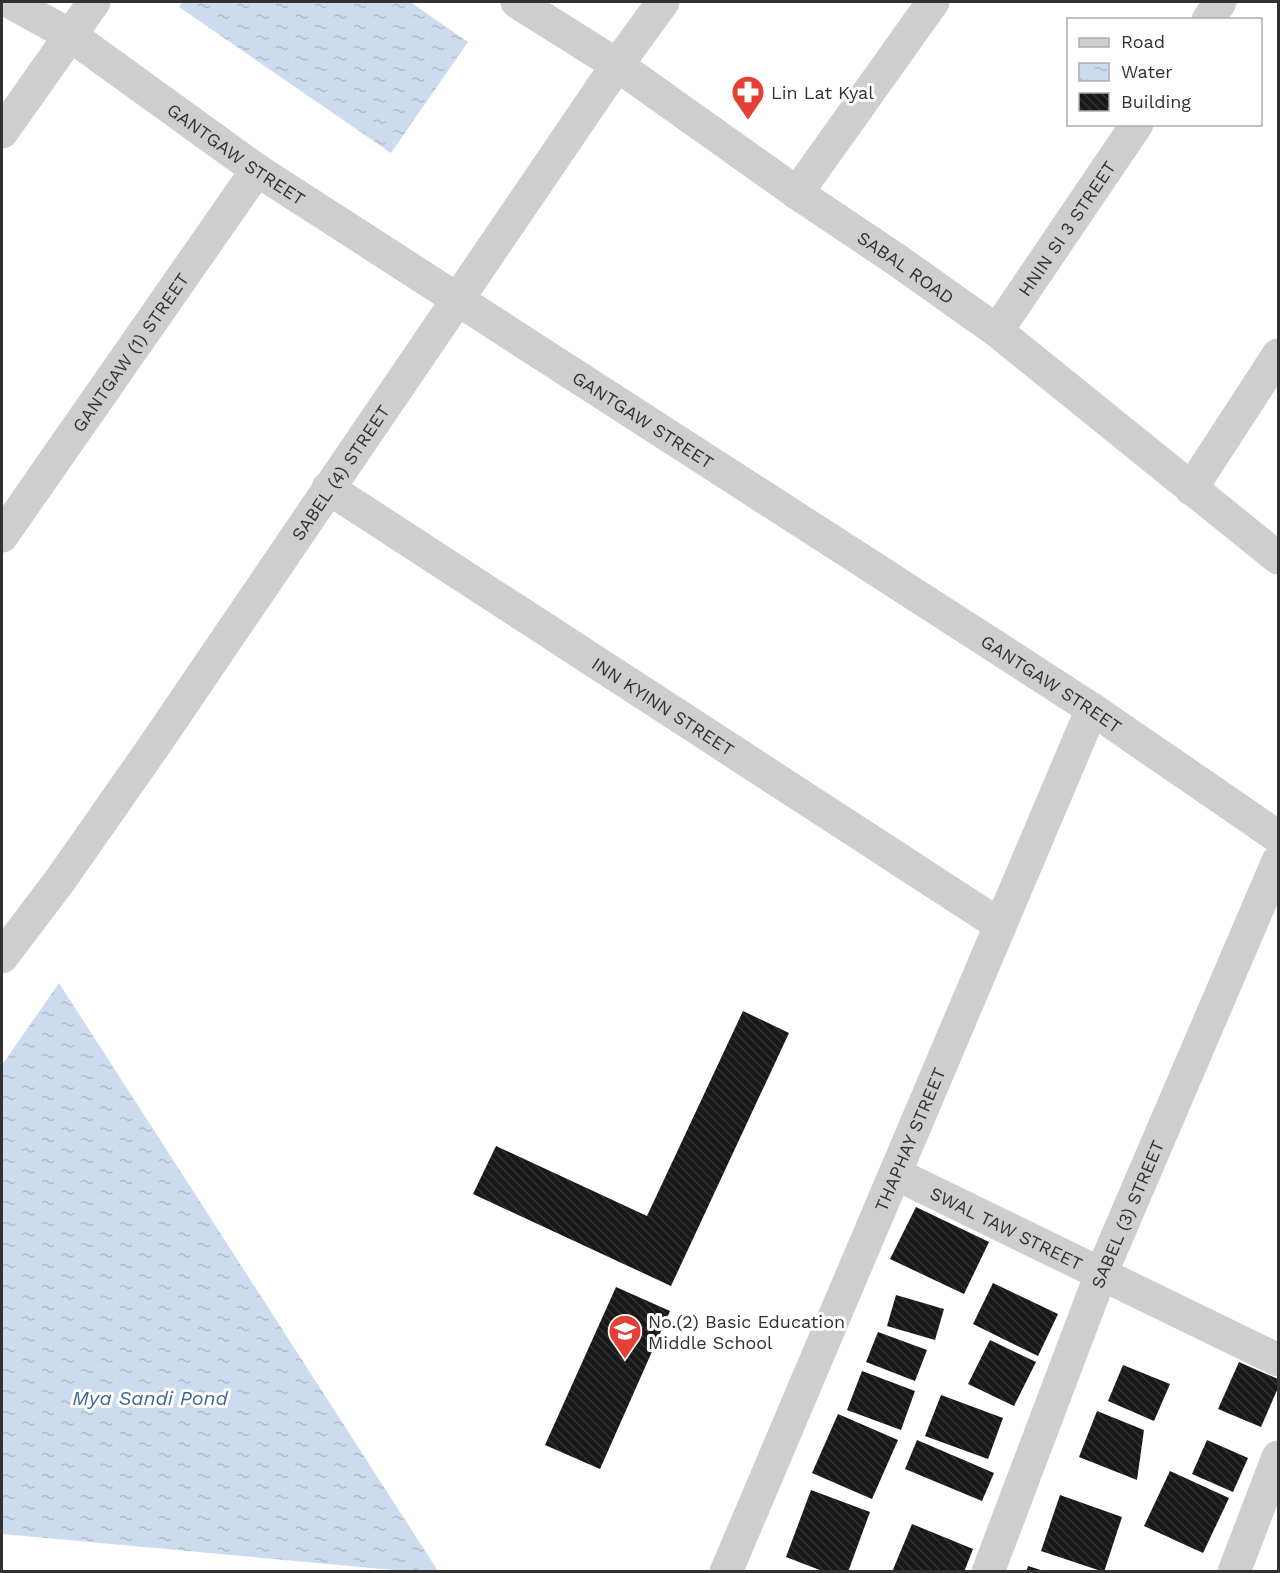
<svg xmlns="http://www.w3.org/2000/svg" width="1280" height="1573" viewBox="0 0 1280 1573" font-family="'Work Sans',sans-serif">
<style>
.water{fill:url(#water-ripples)}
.building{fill:url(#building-back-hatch)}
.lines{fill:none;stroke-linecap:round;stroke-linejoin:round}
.minor{stroke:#cecece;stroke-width:33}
.labels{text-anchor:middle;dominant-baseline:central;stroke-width:6;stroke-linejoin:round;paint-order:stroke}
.poi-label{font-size:18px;fill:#313131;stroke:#fff;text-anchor:start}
.street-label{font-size:18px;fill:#313131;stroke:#fff}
.water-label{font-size:20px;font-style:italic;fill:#3e6794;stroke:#fff}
</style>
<defs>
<pattern id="water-ripples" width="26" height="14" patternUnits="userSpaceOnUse" patternTransform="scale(1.5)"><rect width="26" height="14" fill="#ccdbed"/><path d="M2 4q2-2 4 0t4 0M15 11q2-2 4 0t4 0" fill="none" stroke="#b0bccc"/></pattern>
<pattern id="building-back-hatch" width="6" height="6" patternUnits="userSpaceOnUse" patternTransform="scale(1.5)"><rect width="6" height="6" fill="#181818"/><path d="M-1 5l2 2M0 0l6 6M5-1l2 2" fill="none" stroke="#313131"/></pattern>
</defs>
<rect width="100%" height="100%" fill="#fff"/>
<g class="water">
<polygon points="183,2 410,2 468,42 391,153 179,7"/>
<polygon points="59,983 438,1571 405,1571 2,1534 2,1065"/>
</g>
<g class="building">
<polygon points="743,1011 789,1033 671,1286 473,1194 496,1146 647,1216"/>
<polygon points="916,1207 989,1242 964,1294 890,1259"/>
<polygon points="993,1283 1058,1314 1038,1356 973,1324"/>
<polygon points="616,1287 670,1311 600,1469 545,1445"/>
<polygon points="896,1295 944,1309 935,1340 887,1326"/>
<polygon points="878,1332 927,1350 915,1381 866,1362"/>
<polygon points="990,1340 1036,1362 1014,1406 968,1384"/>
<polygon points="1239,1362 1278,1379 1278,1388 1261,1427 1218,1409"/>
<polygon points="1123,1365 1170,1384 1154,1421 1108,1401"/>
<polygon points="862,1371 915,1391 901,1430 847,1410"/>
<polygon points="941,1395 1003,1418 988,1459 925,1436"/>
<polygon points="1097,1411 1144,1430 1137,1480 1079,1457"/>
<polygon points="838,1414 898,1440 872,1499 812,1473"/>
<polygon points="917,1440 994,1473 982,1501 905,1469"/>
<polygon points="1207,1440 1248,1458 1233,1492 1192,1474"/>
<polygon points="1170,1471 1229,1498 1203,1553 1144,1526"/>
<polygon points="811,1490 870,1512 848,1572 825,1572 786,1557"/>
<polygon points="1060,1495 1122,1517 1104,1572 1041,1551"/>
<polygon points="912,1524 973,1549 964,1572 892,1572"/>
<polygon points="1028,1566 1044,1571 1044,1572 1026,1572"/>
</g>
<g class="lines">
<g class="minor">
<path id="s1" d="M10,2L70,35L257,170L1092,709L1278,837"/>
<path id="s2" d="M517,2L617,65L797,193L897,260L997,331L1278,558"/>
<polyline points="1208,20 1220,2"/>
<polyline points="2,132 94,2"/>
<polyline points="797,193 933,2"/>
<path id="s3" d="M997,331L1137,124"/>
<path id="s4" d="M328,488L1000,925"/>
<polyline points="1191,489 1278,355"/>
<path id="s5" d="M2,536L257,170"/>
<path id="s6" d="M2,957L61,879L154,746L617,65L663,2"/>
<path id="s7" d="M896,1174L1278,1360"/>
<path id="s8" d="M726,1572L1092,709"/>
<path id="s9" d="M988,1572L1101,1274L1278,861"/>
<polyline points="1234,1572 1278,1457"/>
</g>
</g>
<defs>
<g id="pharmacy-pin" transform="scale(1.725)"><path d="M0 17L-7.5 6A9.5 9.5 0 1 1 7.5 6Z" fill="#e54035" stroke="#fff"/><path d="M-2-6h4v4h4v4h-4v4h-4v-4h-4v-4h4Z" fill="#fff"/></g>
<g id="school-pin" transform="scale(1.725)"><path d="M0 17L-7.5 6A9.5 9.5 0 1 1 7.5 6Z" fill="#e54035" stroke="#fff"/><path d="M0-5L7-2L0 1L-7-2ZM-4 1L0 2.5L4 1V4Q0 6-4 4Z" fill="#fff"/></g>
</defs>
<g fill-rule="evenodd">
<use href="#pharmacy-pin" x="748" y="92"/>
<use href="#school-pin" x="625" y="1331"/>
</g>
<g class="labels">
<g class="poi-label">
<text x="771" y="92">Lin Lat Kyal</text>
<text x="648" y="1321">No.(2) Basic Education<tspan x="648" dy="21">Middle School</tspan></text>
</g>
<g class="street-label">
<text stroke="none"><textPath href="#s1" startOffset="273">GANTGAW STREET</textPath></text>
<text stroke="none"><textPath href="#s3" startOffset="124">HNIN SI 3 STREET</textPath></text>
<text stroke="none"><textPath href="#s2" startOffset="471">SABAL ROAD</textPath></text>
<text stroke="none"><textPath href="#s5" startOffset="224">GANTGAW (1) STREET</textPath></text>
<text stroke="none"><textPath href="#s1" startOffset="759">GANTGAW STREET</textPath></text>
<text stroke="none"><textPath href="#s6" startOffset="591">SABEL (4) STREET</textPath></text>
<text stroke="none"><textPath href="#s1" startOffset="1245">GANTGAW STREET</textPath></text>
<text stroke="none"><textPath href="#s4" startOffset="400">INN KYINN STREET</textPath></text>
<text stroke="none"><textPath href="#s8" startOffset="470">THAPHAY STREET</textPath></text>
<text stroke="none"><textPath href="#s9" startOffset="384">SABEL (3) STREET</textPath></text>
<text stroke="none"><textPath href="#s7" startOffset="123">SWAL TAW STREET</textPath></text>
</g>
<g class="water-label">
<text x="150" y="1398">Mya Sandi Pond</text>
</g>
</g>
<rect width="1280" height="1573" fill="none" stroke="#313131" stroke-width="6"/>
<rect x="1067" y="18" width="195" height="108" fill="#ffffff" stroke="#adadad" stroke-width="1.5"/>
<rect x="1079" y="38" width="30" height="9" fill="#cecece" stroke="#adadad" stroke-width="1.5"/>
<text x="1121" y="48" font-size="18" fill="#313131">Road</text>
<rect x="1079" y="63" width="30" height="18" fill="url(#water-ripples)" stroke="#adadad" stroke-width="1.5"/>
<text x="1121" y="78" font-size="18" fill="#313131">Water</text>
<rect x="1079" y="93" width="30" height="18" fill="url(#building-back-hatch)" stroke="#adadad" stroke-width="1.5"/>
<text x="1121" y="108" font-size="18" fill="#313131">Building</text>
</svg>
